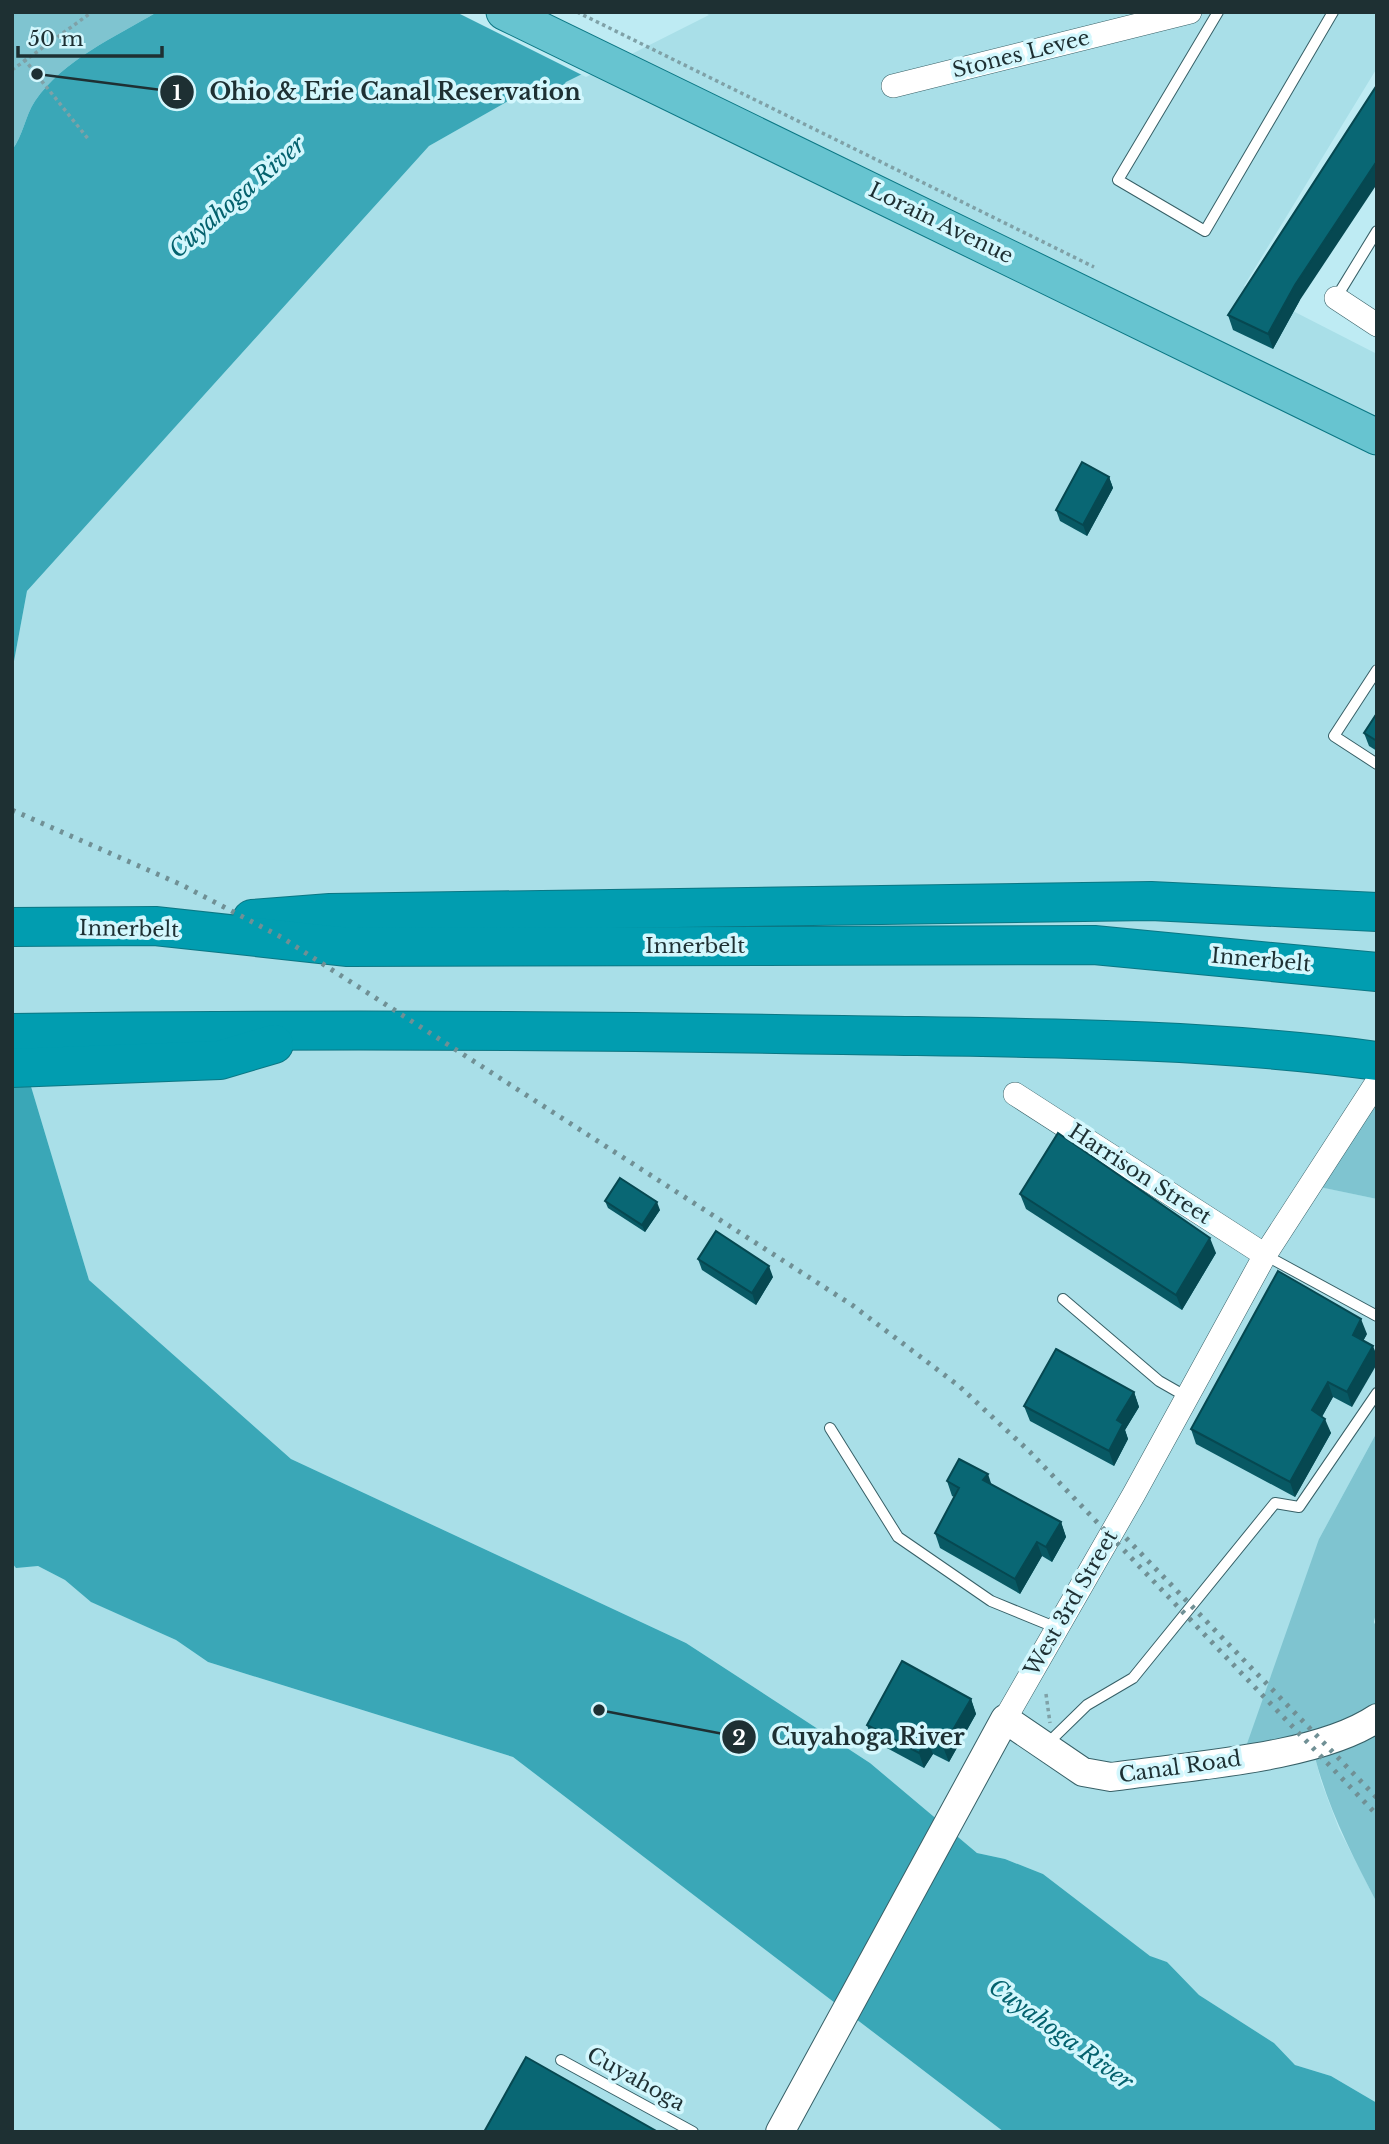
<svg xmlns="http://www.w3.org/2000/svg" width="1389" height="2144" viewBox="0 0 1389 2144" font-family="'Libre Baskerville',serif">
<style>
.built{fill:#a9dfe8}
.green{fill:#7fc4d0}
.water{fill:#3aa7b7}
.pier{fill:#beebf3}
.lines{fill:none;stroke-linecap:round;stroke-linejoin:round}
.service-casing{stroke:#376067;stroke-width:12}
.minor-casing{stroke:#376067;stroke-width:24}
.tertiary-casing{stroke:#376067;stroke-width:30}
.primary-casing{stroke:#0b7784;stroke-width:37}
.motorway-casing{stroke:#0b7784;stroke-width:40}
.path{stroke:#7fa1a7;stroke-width:3.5;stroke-dasharray:3.5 3.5;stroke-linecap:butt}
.service{stroke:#fff;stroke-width:10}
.minor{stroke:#fff;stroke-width:23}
.tertiary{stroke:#fff;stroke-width:28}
.primary{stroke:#67c4d0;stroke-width:35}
.motorway{stroke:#019db0;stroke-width:38}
.rail{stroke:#709095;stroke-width:5;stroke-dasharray:3.5 7;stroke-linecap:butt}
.wall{fill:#085964}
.shaded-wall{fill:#064851}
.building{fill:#096774;stroke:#064851;stroke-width:2}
.labels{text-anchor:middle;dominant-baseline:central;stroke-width:7;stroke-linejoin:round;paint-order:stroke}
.street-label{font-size:21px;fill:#1e3033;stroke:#d3f7fd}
.water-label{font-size:23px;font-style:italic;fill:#04626e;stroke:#d3f7fd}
.leader{fill:none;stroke:#1e3033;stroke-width:2.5}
.callout-dot{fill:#1e3033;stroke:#d3f7fd;stroke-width:2.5}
.mark-label{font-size:21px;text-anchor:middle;font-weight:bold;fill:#fff}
.callout-label{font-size:23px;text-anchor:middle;font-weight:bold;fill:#1e3033;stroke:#d3f7fd;stroke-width:7;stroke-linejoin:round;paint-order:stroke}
</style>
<rect width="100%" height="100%" fill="#beebf3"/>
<g class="built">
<polygon points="708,12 1377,12 1377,68 1244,286 1377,354 1377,1082 1311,1185 1377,1199 1377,1432 1319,1539 1313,1749 1321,1781 1339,1829 1377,1903 1377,2103 1331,2076 1295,2065 1274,2043 1199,1995 1167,1962 1151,1957 1043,1874 1005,1859 977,1853 870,1763 686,1643 291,1459 89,1280 12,1023 12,672 27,591 429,146 517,96 529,92 544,101 555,95 566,82"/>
<polygon points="12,1563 16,1567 38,1566 65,1580 92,1602 176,1640 208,1662 513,1757 1004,2132 12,2132"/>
</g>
<g class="green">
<path d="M12,12H157C115,37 63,60 35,101C25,116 23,136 12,150Z"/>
<polygon points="1377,1082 1377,1199 1310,1185"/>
<path d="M1377,1432V1608L1374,1622L1377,1629V1903C1351,1853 1326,1805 1313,1749L1242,1758L1319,1539Z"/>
</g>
<g class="water">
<path d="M157,12H708L566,82L555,95L544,101L529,92L517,96L429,146L27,591L12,672V150C23,136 25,116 35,101C63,60 115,37 157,12Z"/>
<polygon points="12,1023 89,1280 291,1459 686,1643 870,1763 977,1853 1005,1859 1043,1874 1150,1956 1167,1962 1199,1995 1274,2043 1295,2065 1331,2076 1377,2103 1377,2132 1004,2132 513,1757 208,1662 176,1640 91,1602 65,1580 38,1566 16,1568 12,1563"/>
</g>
<polygon class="pier" points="456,12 703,12 709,15 586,77"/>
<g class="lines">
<g class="service-casing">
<g id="service">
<polyline points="1218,12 1118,180 1205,231 1333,12"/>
<polyline points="1336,298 1377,231"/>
<polyline points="1377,670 1334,736 1377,764"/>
<polyline points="1265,1255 1377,1316"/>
<polyline points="1063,1299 1159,1381 1187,1397"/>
<polyline points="830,1428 898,1537 991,1601 1057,1628"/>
<polyline points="1046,1745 1087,1705 1133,1678 1275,1503 1299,1507 1377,1393"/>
<polyline points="561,2060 693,2132"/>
</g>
</g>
<g class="minor-casing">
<g id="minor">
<polyline points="893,86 1190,12"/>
<polyline points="1336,298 1377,325"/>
<polyline points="1015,1094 1265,1255"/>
<polyline points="1005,1719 1134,1494 1265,1255 1377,1082"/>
</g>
</g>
<g class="tertiary-casing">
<path id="tertiary" d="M780,2132L1005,1719L1083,1772L1111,1777C1186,1766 1316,1759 1377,1718"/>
</g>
<g class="primary-casing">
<polyline id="primary" points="504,12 1377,437"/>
</g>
<g class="motorway-casing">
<g id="motorway">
<polyline points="252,919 330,913 1151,901 1377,912"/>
<polyline points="12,927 155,926 348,947 1094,945 1377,972"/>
<path d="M12,1033C289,1029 566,1030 843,1035C1021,1038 1200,1037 1377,1061"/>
<polyline points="12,1068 220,1060 274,1044"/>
</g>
</g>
<g class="path">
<polyline points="577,12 1094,267"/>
<polyline points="24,59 89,140"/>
<polyline points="12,70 92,12"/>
<polyline points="1046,1694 1050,1723"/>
</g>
<use href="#service" class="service"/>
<use href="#minor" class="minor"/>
<use href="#tertiary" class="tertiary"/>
<use href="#primary" class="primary"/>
<use href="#motorway" class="motorway"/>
<g class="rail">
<polyline points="12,810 182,885 281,937 852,1305 959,1386 1030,1452 1377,1815"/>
<polyline points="1126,1538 1377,1798"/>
</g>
</g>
<g class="wall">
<polygon points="1300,300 1273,349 1233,330 1228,315"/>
<polygon points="1109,477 1113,488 1087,536 1060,521 1056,510"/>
<polygon points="1377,713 1377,751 1369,746 1364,733"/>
<polygon points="1020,1194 1216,1253 1182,1310 1026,1209"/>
<polygon points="605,1201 660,1210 645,1232 608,1208"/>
<polygon points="698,1259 773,1277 756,1305 702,1270"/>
<polygon points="1367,1334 1363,1341 1352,1407 1333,1397 1322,1417 1331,1433 1295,1497 1196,1444 1191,1429"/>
<polygon points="1134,1392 1139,1407 1125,1430 1128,1439 1114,1466 1030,1421 1024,1406"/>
<polygon points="947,1481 991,1485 1061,1522 1066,1537 1052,1562 1042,1556 1020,1594 940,1548 935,1533 954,1497 952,1496"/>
<polygon points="971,1699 976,1714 949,1762 933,1754 924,1768 872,1740 867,1725"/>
</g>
<g class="shaded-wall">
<polygon points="1377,161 1377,184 1300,300 1273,349 1268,334 1295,285"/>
<polygon points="1109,477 1113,488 1087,536 1083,525"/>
<polygon points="657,1202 660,1210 645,1232 642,1225"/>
<polygon points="1210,1238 1216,1253 1182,1310 1176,1295"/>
<polygon points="769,1266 773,1277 756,1305 752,1293"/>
<polygon points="1361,1319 1367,1334 1358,1350 1353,1335"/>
<polygon points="1373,1346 1377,1356 1377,1364 1352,1407 1347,1392"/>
<polygon points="1328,1382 1333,1397 1317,1425 1312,1410"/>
<polygon points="1134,1392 1139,1407 1125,1430 1128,1439 1114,1466 1109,1451 1117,1420"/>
<polygon points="1325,1419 1331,1433 1295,1497 1290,1482"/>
<polygon points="988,1474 993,1489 983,1480"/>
<polygon points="1061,1522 1066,1537 1052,1562 1046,1547"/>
<polygon points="1037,1542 1042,1556 1020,1594 1015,1579"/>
<polygon points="971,1699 976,1714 949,1762 943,1747"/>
<polygon points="927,1739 933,1754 924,1768 919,1753"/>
</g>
<g class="building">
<polygon points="1377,85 1377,161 1295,285 1268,334 1228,315"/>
<polygon points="1082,462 1109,477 1083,525 1056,510"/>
<polygon points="1377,713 1377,741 1364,733"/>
<polygon points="1058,1133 1210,1238 1176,1295 1020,1194"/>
<polygon points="620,1178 657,1202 642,1225 605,1201"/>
<polygon points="716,1231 769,1266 752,1293 698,1259"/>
<polygon points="1278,1271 1361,1319 1353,1335 1373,1346 1347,1392 1328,1382 1312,1410 1325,1419 1290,1482 1191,1429"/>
<polygon points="1056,1349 1134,1392 1117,1420 1123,1424 1109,1451 1024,1406"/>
<polygon points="959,1459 988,1474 983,1480 1061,1522 1046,1547 1037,1542 1015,1579 935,1533 959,1488 947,1481"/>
<polygon points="902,1661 971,1699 943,1747 927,1739 919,1753 867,1725"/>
<polygon points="526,2057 658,2132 484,2132"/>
</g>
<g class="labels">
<g class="street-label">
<text transform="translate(1021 54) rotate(-14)">Stones Levee</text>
<text transform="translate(941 223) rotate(26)">Lorain Avenue</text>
<text transform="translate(129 929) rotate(1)">Innerbelt</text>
<text x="695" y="946">Innerbelt</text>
<text transform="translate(1261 960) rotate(5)">Innerbelt</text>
<text transform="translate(1140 1174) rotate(33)">Harrison Street</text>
<text transform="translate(1071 1603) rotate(-60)">West 3rd Street</text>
<text transform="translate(1180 1767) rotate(-8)">Canal Road</text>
<text transform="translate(636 2079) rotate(29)">Cuyahoga</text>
</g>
<g class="water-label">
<text transform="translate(237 197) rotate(-41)">Cuyahoga River</text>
<text transform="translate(1061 2034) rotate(36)">Cuyahoga River</text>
</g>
</g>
<path class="leader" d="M37 74L177 92M599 1710L739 1737"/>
<g class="callout-dot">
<circle cx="37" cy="74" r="7"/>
<circle cx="599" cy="1710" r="7"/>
<circle cx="177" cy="92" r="18"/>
<circle cx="739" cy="1737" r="18"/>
</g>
<g class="mark-label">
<text x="177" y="100">1</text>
<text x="739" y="1745">2</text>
</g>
<g class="callout-label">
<text x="395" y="100">Ohio &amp; Erie Canal Reservation</text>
<text x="868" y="1745">Cuyahoga River</text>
</g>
<rect width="1389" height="2144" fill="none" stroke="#1e3033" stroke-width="28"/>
<path d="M18 46v10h144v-10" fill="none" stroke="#1e3033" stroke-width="3.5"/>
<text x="28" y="46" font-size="21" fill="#1e3033" stroke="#d3f7fd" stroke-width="5" paint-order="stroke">50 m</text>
</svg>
